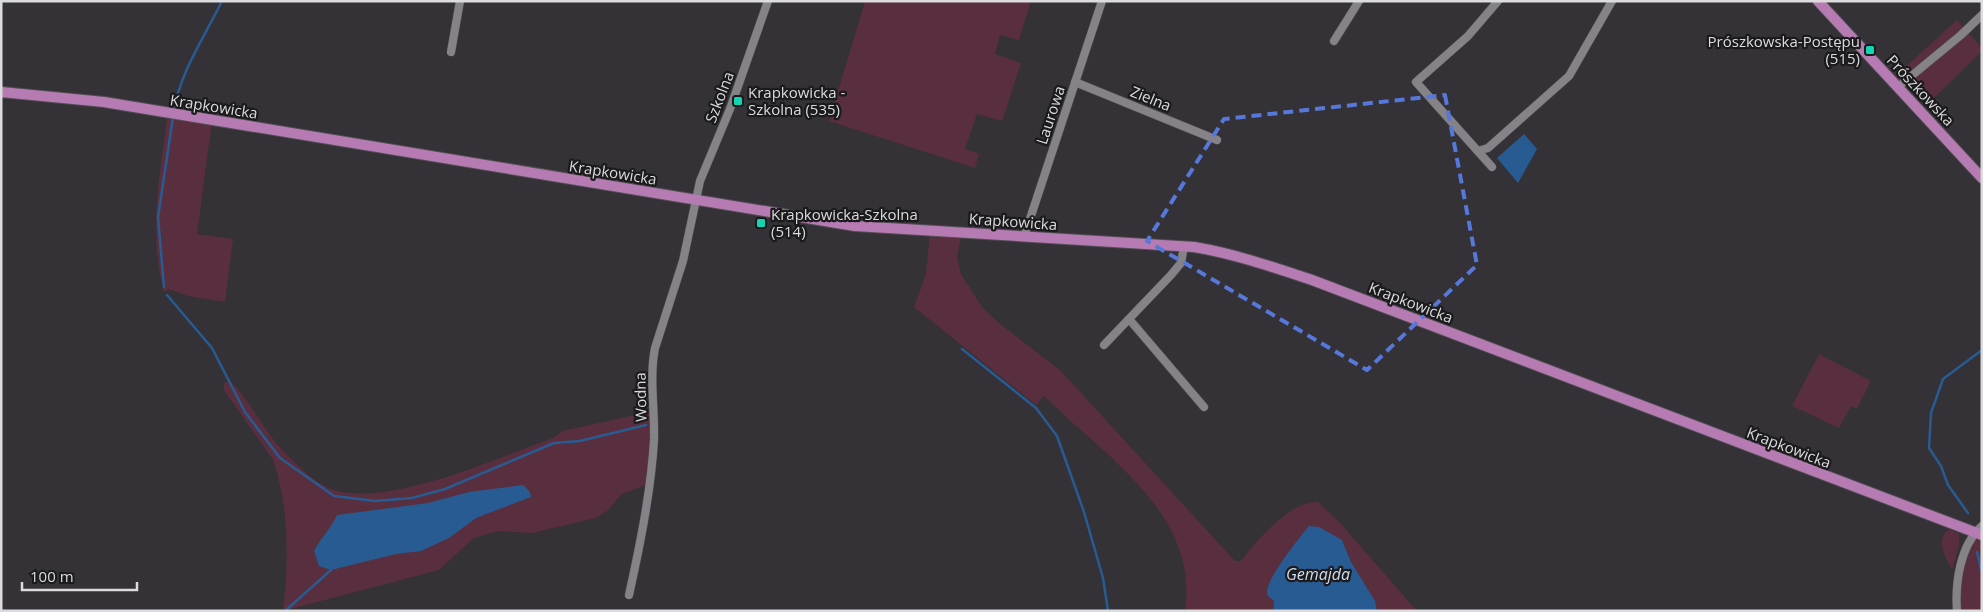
<svg xmlns="http://www.w3.org/2000/svg" width="1983" height="612" viewBox="0 0 1983 612" font-family="'Open Sans',sans-serif">
<style>
.green{fill:#592e3e}
.water{fill:#295b93}
.lines{fill:none;stroke-linecap:round;stroke-linejoin:round}
.stream{stroke:#295b93;stroke-width:2.5}
.minor-casing{stroke:#514f54;stroke-width:9}
.major-casing{stroke:#514f54;stroke-width:12}
.minor{stroke:#858288;stroke-width:8}
.major{stroke:#b77bb3;stroke-width:10}
.marked{fill:none;stroke:#5678da;stroke-width:4;stroke-dasharray:10 6;stroke-linejoin:round}
.poi-dot{fill:#14d5b3;stroke:#1b1a1c;stroke-width:2}
.labels{text-anchor:middle;dominant-baseline:central;stroke-width:4.5;stroke-linejoin:round;paint-order:stroke}
.poi-label{font-size:15px;fill:#dcdbde;stroke:#1b1a1c;text-anchor:start}
.street-label{font-size:15px;fill:#dcdbde;stroke:#1b1a1c}
.water-label{font-size:16px;font-style:italic;fill:#d0ddee;stroke:#1b1a1c}
</style>
<rect width="100%" height="100%" fill="#343137"/>
<g class="green">
<polygon points="865,1 1031,1 1019,40 1000,35 995,54 1021,63 1002,121 977,114 965,149 979,154 975,168 829,121"/>
<polygon points="1957,20 1982,48 1982,51 1928,104 1911,84 1898,87 1891,80"/>
<path d="M168,113L212,121L197,234L233,239L225,302L188,296L169,289L164,292C148,233 160,172 168,113Z"/>
<path d="M930,231L962,233L957,257L961,274L982,307L999,323L1061,371L1235,561H1241C1256,541 1291,500 1318,502L1341,524L1417,611H1377L1374,601L1351,562L1342,540L1270,598L1274,601L1273,611H1185C1199,513 1105,457 1044,396L1036,405L914,307L926,274Z"/>
<polygon points="1819,354 1871,381 1857,409 1851,406 1839,428 1792,406"/>
<path d="M230,381C252,402 265,434 288,456C300,468 318,485 334,490C391,507 497,458 553,438L562,431L654,411L648,484L622,494L607,511L596,518L532,533L497,531L474,538L439,570L283,611C289,563 289,506 273,460L224,390V383Z"/>
<polygon points="1982,526 1982,611 1957,611 1962,563"/>
<path d="M1950,529L1959,534V545L1952,570C1946,558 1934,538 1950,529Z"/>
</g>
<g class="water">
<polygon points="1524,134 1537,149 1518,183 1497,158"/>
<path d="M523,485L530,492L531,497L476,518L449,538L421,551L396,554L331,570L319,566L314,551C321,537 331,529 337,515L428,503L469,492Z"/>
<path d="M1309,526L1319,527L1342,540L1351,562L1375,601L1377,611H1273L1274,601C1270,598 1267,596 1267,592C1267,578 1299,538 1309,526Z"/>
</g>
<g class="lines">
<g class="stream">
<path d="M174,112C178,76 206,34 222,1"/>
<polyline points="164,287 158,217 173,117"/>
<polyline points="167,295 212,348 245,412 280,458 334,496 375,501 412,498 445,489 554,443 580,441 646,425"/>
<polyline points="962,349 1036,408 1057,436 1084,512 1103,578 1108,611"/>
<polyline points="1968,513 1948,485 1941,466 1929,448 1931,413 1943,379 1982,350"/>
<polyline points="1977,552 1982,573"/>
<polyline points="285,611 331,570"/>
</g>
<g class="minor-casing">
<g id="minor">
<polyline points="1334,41 1359,1"/>
<polyline points="451,52 460,1"/>
<polyline points="1075,82 1217,140"/>
<polyline points="1898,87 1961,35 1982,15"/>
<polyline points="1478,151 1488,148 1569,76 1612,1"/>
<polyline points="1492,167 1416,82 1468,36 1498,1"/>
<polyline points="1024,237 1102,1"/>
<polyline points="1129,319 1204,407"/>
<polyline points="1104,345 1171,275 1181,263 1184,246"/>
<path d="M629,595C640,545 651,491 654,440C655,409 649,378 655,348L683,261L700,181L730,109L768,1"/>
<path d="M1957,611C1955,583 1960,545 1982,526"/>
</g>
</g>
<g class="major-casing">
<g id="major">
<polyline points="1818,1 1982,178"/>
<path d="M1,92L104,102L855,226L1194,247C1235,254 1273,267 1312,280L1982,535"/>
</g>
</g>
<use href="#minor" class="minor"/>
<use href="#major" class="major"/>
</g>
<path class="marked" d="M1445,95L1477,265L1367,370L1147,241L1224,119Z"/>
<g class="poi-dot">
<rect x="1865" y="45" width="10" height="10" rx="2.5"/>
<rect x="733" y="96" width="10" height="10" rx="2.5"/>
<rect x="756" y="218" width="10" height="10" rx="2.5"/>
</g>
<g class="labels">
<g class="poi-label">
<text x="1860" y="41" text-anchor="end">Prószkowska-Postępu<tspan x="1860" dy="17">(515)</tspan></text>
<text x="748" y="92">Krapkowicka -<tspan x="748" dy="17">Szkolna (535)</tspan></text>
<text x="771" y="214">Krapkowicka-Szkolna<tspan x="771" dy="17">(514)</tspan></text>
</g>
<g class="street-label">
<text transform="translate(1921 90) rotate(47)">Prószkowska</text>
<text transform="translate(719 97) rotate(-69)">Szkolna</text>
<text transform="translate(1151 98) rotate(22)">Zielna</text>
<text transform="translate(214 106) rotate(9)">Krapkowicka</text>
<text transform="translate(1050 115) rotate(-72)">Laurowa</text>
<text transform="translate(613 172) rotate(9)">Krapkowicka</text>
<text transform="translate(1013 221) rotate(4)">Krapkowicka</text>
<text transform="translate(1411 302) rotate(21)">Krapkowicka</text>
<text transform="translate(640 397) rotate(-91)">Wodna</text>
<text transform="translate(1789 447) rotate(21)">Krapkowicka</text>
</g>
<g class="water-label">
<text x="1318" y="574">Gemajda</text>
</g>
</g>
<rect width="1983" height="612" fill="none" stroke="#dcdbde" stroke-width="5"/>
<path d="M22 582v8h115v-8" fill="none" stroke="#dcdbde" stroke-width="2.5"/>
<text x="30" y="582" font-size="15" fill="#dcdbde" stroke="#1b1a1c" stroke-width="4" paint-order="stroke">100 m</text>
</svg>
